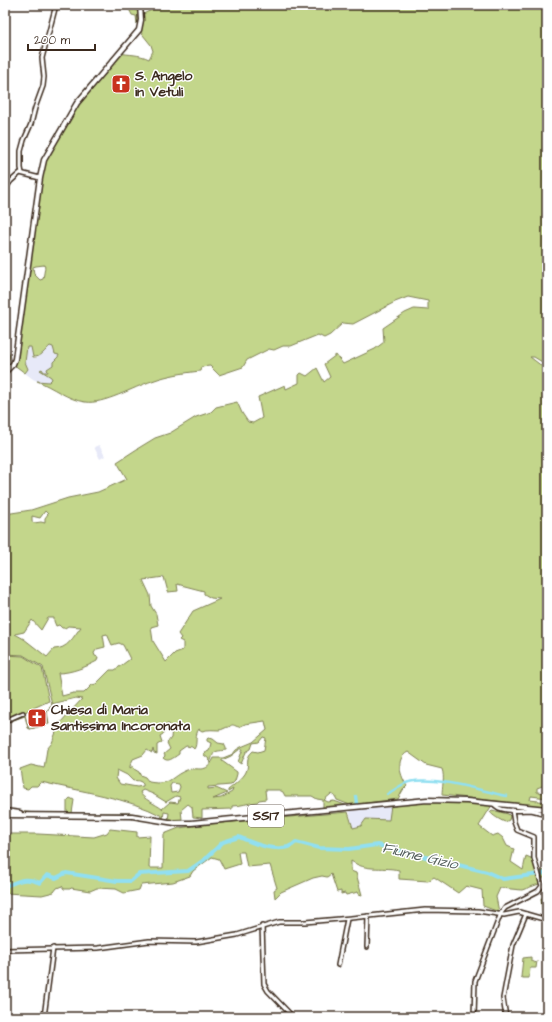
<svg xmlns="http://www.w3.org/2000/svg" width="552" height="1022" viewBox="0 0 552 1022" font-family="'Architects Daughter',sans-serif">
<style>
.built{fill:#e7e9f8}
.green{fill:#c3d68b;stroke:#7f8054;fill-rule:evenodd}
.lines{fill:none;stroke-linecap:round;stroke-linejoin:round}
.canal{stroke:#91dff1;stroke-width:2.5}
.river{stroke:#91dff1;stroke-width:4}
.minor-casing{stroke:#3b2a1e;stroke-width:6}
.major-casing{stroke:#3b2a1e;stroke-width:7}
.minor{stroke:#fff;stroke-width:3}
.major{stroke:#fff;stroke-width:4}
.labels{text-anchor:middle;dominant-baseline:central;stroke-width:3;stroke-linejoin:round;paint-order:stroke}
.shield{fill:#fff;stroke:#766a62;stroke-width:1}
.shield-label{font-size:13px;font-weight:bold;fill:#3b2a1e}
.poi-label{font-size:14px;font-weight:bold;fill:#3b2a1e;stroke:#fff;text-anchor:start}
.water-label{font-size:15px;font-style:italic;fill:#55605d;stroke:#fff}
</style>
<rect width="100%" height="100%" fill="#fff"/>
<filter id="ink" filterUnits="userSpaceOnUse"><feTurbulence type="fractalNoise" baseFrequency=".025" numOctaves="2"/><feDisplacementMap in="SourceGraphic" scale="8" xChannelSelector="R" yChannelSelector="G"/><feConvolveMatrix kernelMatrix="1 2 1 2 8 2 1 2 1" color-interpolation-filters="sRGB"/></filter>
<g filter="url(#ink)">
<g class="built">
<polygon points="51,346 53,347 55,354 59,354 58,357 53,362 53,365 48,369 48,372 44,372 42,369 41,370 42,372 51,377 52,379 49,382 37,381 33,379 25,373 28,369 25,362 27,347 31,347 33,357 35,358 38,357 44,351"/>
<polygon points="99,445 105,456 100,459 94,447"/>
<polygon points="391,805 390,820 366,819 361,826 353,828 349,809"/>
</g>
<g class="green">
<polygon points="127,5 136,5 139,8 139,24 137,24 136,16 132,15"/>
<path d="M162,5H547V365L534,357H530L547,370V782L545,785L537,788V792L547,793V798L531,796L530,800L547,802V807L442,795C442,786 445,778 442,769L426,765L408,752C394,759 401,777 407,786L403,790L398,799L350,805L337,800L335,796L331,794L324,800L328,802L334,801L348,806L323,809V800L317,799L312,796H285L283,792L279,790H265L266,799L259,800L257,802C248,803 241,806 232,806V809L202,810V818L193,817L192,807L188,804L181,810L182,819L168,820L169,813L164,812L163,819L129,814L30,813L5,810L36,813H67V801L70,798L74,800L72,813H130L161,818L162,816C129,798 79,791 41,782L37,786H31L28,789L23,788L20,769L31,765L44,768L47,749L52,743L59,724L82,699L76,698L52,704L47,712L49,724L30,729L28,728L25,716L5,723L25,715L28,727L30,729L48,724L47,712L52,704L43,667L23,655L5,654V546H6L5,545V514L31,510L68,498L98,492L127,479L117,462L137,449L155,438L170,433L196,417L211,412L216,407L237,402L242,413L248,422L253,423L262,418L258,397L285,385L286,389L299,383V375L301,373L307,376L317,368L324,382L330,377L324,364L336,355L343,364L375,349L384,342L383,328L405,313L414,309L428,310V301L408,297L395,302L353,324L343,323L330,335L324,338L318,335L291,346H283L274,350L269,349L247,360L243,367L219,375L210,366L201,367L200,371C184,373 168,375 152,381C134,387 103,405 85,402C68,400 53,387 37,381L49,382L52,379L51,377L40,370L42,369L44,372H48L47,369L53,365V362L58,357L59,355L55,354L53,347L50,346C45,350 41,358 33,357L31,347H27L25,362L28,369L25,373L13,364L42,168L71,112L119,53C129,55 139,54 149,59L153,51L151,45L139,30L141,15ZM44,265L45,267L43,279L40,280L34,274L33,267L36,266ZM45,511L48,514L45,518V523L41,522L34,523L32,522V516L40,518ZM164,577L168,592L178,591L177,584L204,591V594L211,598L220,599L193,611L178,634L181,638L179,640L183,642V650L175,653L166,662L153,641L151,627L158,625L156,614L151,606L150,595L143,580ZM48,618H54V621L56,626L59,625L62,628H65L68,626L81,627C73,637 68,649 54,649L47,657L24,639L15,634L24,632L32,620L41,630ZM107,634L112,645L119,643L123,645L130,659L115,670H110L96,684L92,685L84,693H73L62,696L58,673C71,673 86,667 97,661L98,657L95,656L94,653L97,649L105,647L103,635ZM265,721L267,730L253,742L241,747L236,750L233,754L223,758H214C206,775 199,766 187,770C169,777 172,786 149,782L145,777L140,775L139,772L134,769L133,766L130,768V766L133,759L143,755L147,750L152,753L153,749L154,753L157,754V745L162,742L160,736L163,734L167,724H169L172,727L171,738L167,743L170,749L164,754L165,756L163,758C168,763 173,758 179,754V751L186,746L192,747L194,749C198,744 194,735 199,729L202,731C209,729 213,730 219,730C223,730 225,727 229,727C233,723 234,726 239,727L245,724ZM263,737L266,738L264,750L258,752L253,751C244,759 250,763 246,772C244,777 233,786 228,790V792L233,789L232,792L221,798L213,799L227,793L216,788L208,789V787L231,785L235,781L237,774V772L222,761V760L231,756L240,749H243L238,762L241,764L246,752L251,749L253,743L259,742ZM117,770L127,775L133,781C137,780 141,781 143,784V786L137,787L120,784L116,778ZM172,783L179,784L180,787L178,792L171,793L170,786ZM143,790L153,794L166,802L176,796L180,797L178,803L170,802L162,809C156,804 142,799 140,792Z"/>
<path d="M5,347C11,352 11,360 5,365Z"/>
<polygon points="5,655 23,656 42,668 49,701 5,721"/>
<path d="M208,738L213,739L218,743L224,744L226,748V750C212,752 215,750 210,763L209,759L204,755V753L209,751L211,743L207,741V739Z"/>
<path d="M432,801L454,802L492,805L479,826L492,836L498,834L503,838L507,846L514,849L511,862L523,870L526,856L531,858L537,872L547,870V878H539V884L522,890L500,888L496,897L499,912L483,906L482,890L466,886L458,893L434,877L428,881L399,879V870C380,866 367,872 351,861V871L356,873L362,895L359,894L358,892L346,895L345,893L341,894V891L337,892L331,874L327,877L322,876L313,878L281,892L275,898L274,890L277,888L270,865L247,867L244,852H238L240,864L224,869L219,859L212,857L193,871L190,876L173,882L141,885L139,890L124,893L116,889L97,888L90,891L71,888L70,889H64L62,886L57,888L54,892L42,895L5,893V834H38L94,837L107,833L110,829L137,832V837L150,836L149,868H163L164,834L179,828L209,824L348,812L353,828L361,826L366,819L389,820L391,805Z"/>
<path d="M492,810L508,814L510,816L509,820L505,822C500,820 493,816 490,812Z"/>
<polygon points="541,898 546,899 547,917 543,918"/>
<polygon points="531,957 531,961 535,963 537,961 536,968 530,968 529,978 523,978 521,977 523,958"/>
</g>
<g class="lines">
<g class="canal">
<path d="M387,794C393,791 403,783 409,782C439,776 477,790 507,796"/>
<polyline points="356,796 357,804"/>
</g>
<path class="river" d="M5,886C18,882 25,876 40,883L47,875L56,878L66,873L117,881H131L139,874L188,871L204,860L223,842L239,837C252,843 274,851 288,847C291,846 294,844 296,842L319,848L349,849L377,845L487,872L503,879L547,873"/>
<g class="minor-casing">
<g id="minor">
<polyline points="22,173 21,168 21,151 24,140 31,124 35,108 43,86 44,77 42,58 56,5"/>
<polyline points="5,189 11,181 20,173 40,178"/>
<polyline points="5,721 23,713"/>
<path d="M494,804C500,813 521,810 531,810C536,811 542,813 547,814"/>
<polyline points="262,926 264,984 268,991 293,1017"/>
<polyline points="367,947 368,916"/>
<polyline points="5,950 98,948 149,941 196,942 237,935 279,922 305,922 351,918 425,910 478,911 504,915 519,912 547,920"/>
<polyline points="338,965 347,919"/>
<polyline points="44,1017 53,948"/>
<polyline points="474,1017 475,981 501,913 505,908 538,891 542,886 534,858 534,837 517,830 514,822 512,810"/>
<polyline points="506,1017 503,998 513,945 526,914"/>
</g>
</g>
<g class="major-casing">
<g id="major">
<polyline points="5,372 13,364 15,359 40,178 44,160 77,103 139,30 141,20 140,5"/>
<polyline points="5,811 20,813"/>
<polyline points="5,815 132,816 175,823 191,823 427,800 467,801 547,809"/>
</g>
</g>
<use href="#minor" class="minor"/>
<use href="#major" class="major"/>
</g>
</g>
<defs>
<g id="church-square" transform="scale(1)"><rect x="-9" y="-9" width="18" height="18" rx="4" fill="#c8321e" stroke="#fff"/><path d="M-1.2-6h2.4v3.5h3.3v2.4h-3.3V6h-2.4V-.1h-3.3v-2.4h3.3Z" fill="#fff"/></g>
</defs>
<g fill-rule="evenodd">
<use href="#church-square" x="121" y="84"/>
<use href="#church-square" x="37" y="718"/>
</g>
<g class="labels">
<rect class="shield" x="248" y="805" width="36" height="22" rx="3"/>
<g class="shield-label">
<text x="266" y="816">SS17</text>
</g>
<g class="poi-label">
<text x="135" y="76">S. Angelo<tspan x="135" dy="16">in Vetuli</tspan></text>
<text x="51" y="710">Chiesa di Maria<tspan x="51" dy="16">Santissima Incoronata</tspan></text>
</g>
<g class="water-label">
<text transform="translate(420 856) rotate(13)">Fiume Gizio</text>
</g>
</g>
<rect width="552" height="1022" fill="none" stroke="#fff" stroke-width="20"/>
<rect x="10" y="10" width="532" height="1002" fill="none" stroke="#3b2a1e" stroke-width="1.5" filter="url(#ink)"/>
<path d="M28 44v6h67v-6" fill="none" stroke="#3b2a1e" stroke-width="2"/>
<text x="34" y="44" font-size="12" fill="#3b2a1e" stroke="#ffffff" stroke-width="3" paint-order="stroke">200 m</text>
</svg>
